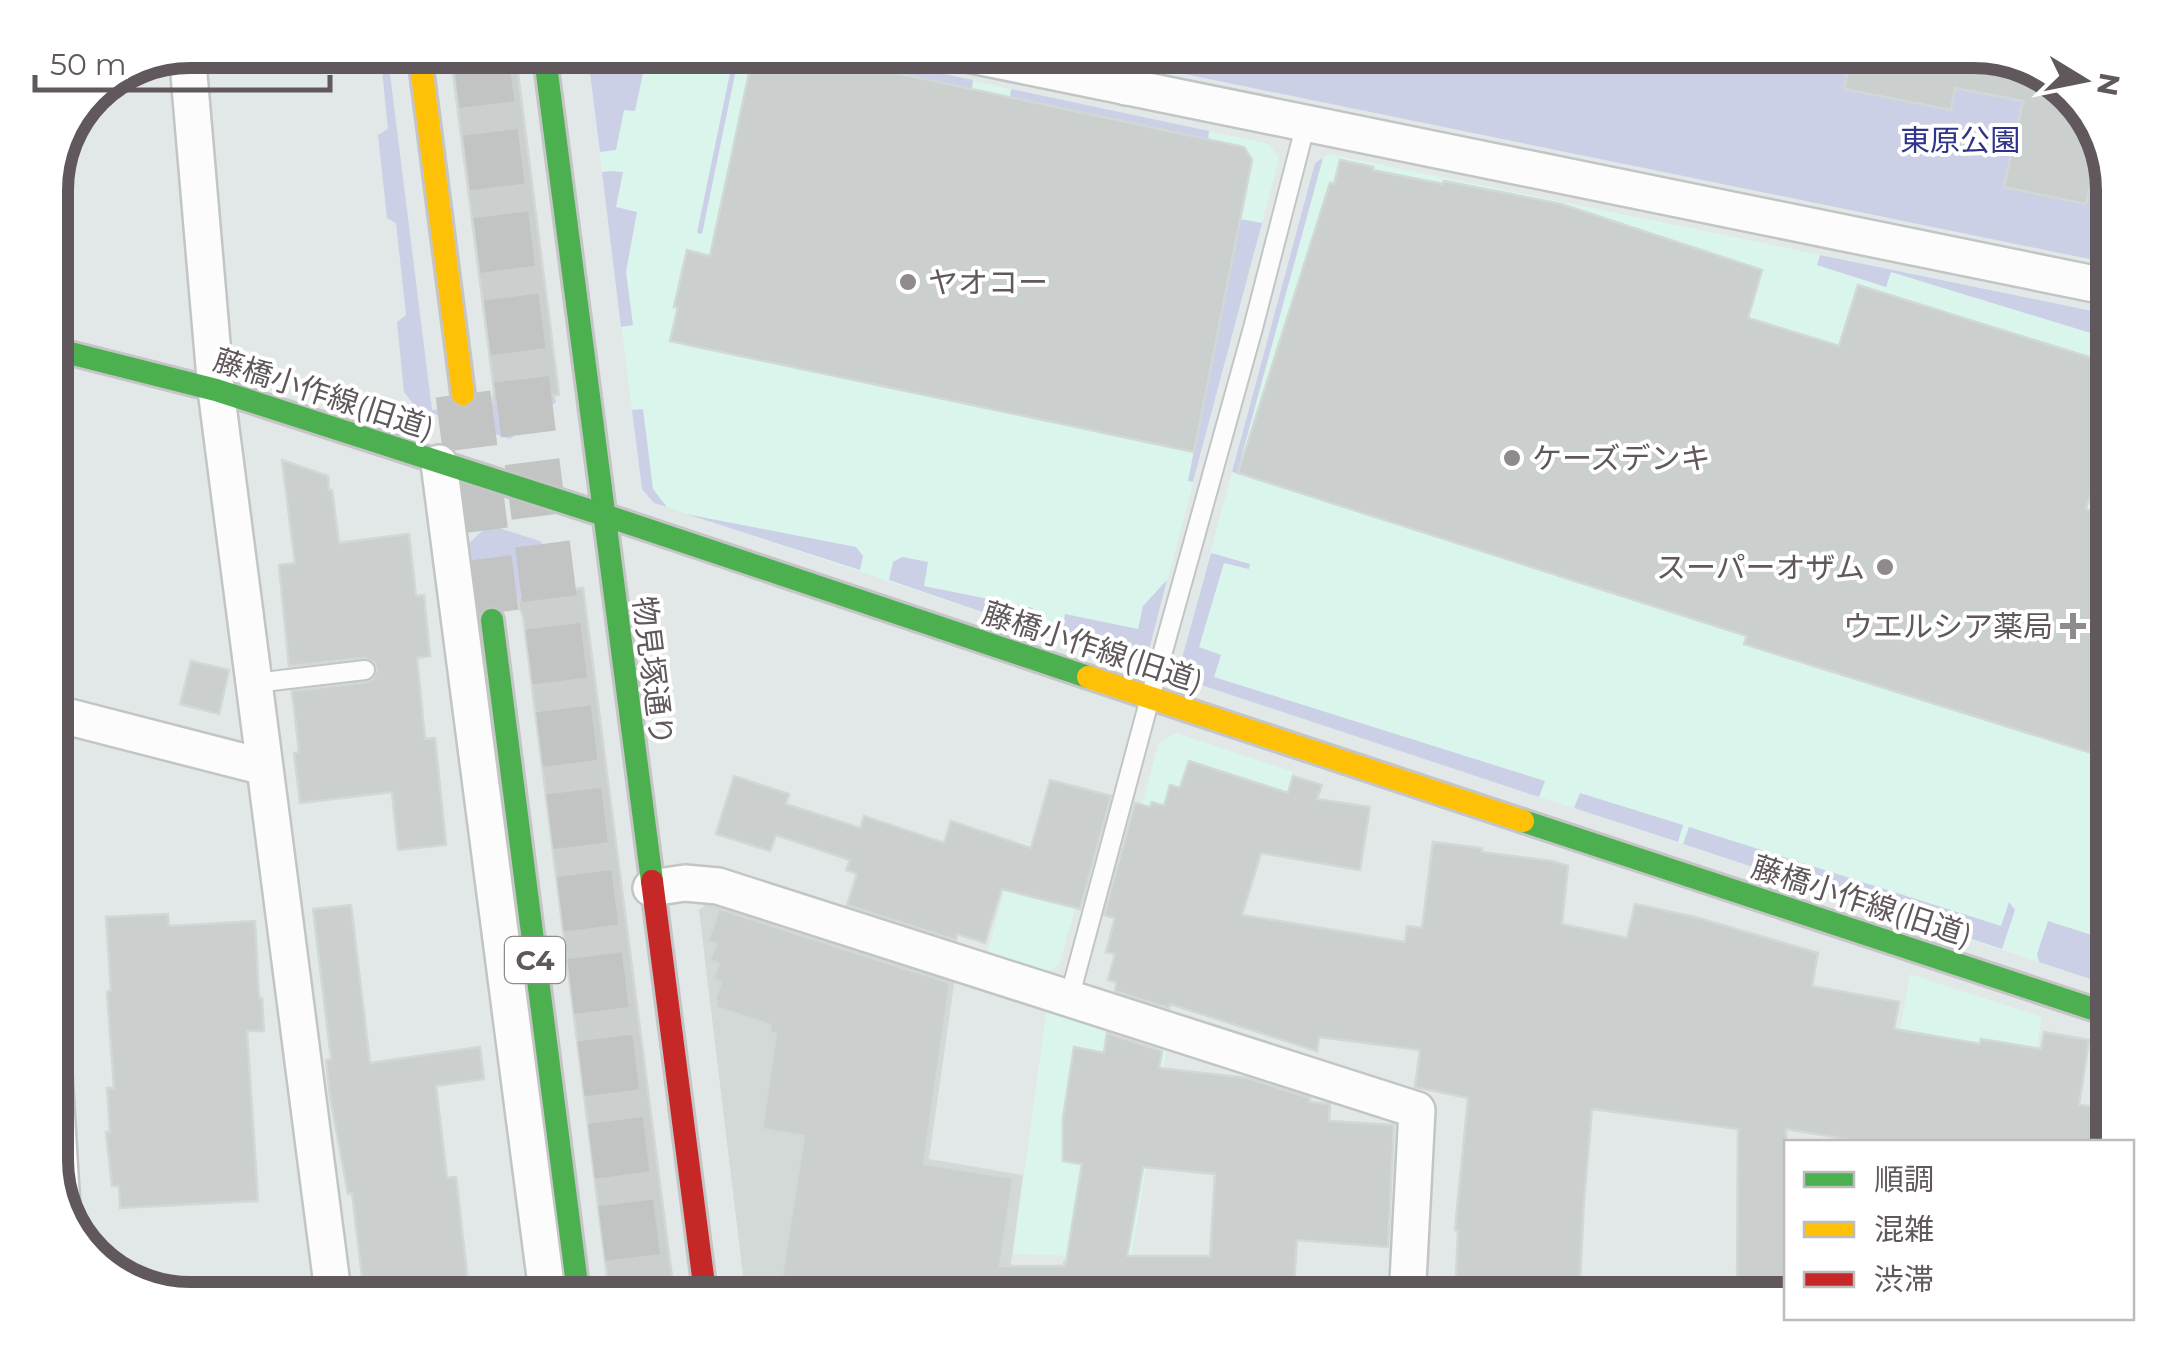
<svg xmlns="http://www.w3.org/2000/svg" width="2164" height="1350" viewBox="0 0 2164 1350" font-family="Montserrat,'Noto Sans JP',sans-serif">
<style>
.commercial{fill:#d9f5ec}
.industrial{fill:#d3d9d7}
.green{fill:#cbd0e7}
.building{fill:#cbcfcd;stroke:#d1d8d5;stroke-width:2.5;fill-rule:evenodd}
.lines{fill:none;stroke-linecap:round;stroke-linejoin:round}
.highway-tunnel{stroke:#c2c4c4;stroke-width:55;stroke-dasharray:55 28;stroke-linecap:butt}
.lane-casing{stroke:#c3c5c5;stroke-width:22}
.street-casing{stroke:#c3c5c5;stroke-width:40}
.fast-casing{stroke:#c5c5c6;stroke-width:28}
.slow-casing{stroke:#c5c5c6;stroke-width:28}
.jam-casing{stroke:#c5c5c6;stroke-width:28}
.lane{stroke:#fbfcfb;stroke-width:18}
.street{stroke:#fbfcfb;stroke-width:35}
.fast{stroke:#4caf50;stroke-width:22}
.slow{stroke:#ffc107;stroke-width:22}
.jam{stroke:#c62828;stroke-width:22}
.poi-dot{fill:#8e8a8d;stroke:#fff;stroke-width:4}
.labels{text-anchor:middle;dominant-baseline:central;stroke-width:8;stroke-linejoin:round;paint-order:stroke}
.shield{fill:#fff;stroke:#908a8e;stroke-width:2.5}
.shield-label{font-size:28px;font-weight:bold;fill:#61585d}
.park-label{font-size:30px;fill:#2f3389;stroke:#fff}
.poi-label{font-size:30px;fill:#61585d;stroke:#fff;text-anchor:start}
.street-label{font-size:30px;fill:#61585d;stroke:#fff}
.rim{fill:none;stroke:#61585d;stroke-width:12}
</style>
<rect width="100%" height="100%" fill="#e2e8e7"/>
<g class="commercial">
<polygon points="587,50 829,50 1269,144 1279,159 1150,646 1131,662 654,503 642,489"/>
<polygon points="1329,154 2114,315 2114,987 1183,679 1179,669 1315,163"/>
<polygon points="1177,733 1293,772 1267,854 1140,812 1159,742"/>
<polygon points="1018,841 1089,860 1059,965 1044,973 987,955"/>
<polygon points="1910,974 2042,1017 2020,1142 1879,1142"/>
<polygon points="1047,1007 1167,1046 1131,1258 1013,1254"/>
</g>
<polygon class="industrial" points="713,899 955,978 929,1159 1023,1175 1006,1300 746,1300 699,910"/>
<g class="green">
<polygon points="380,50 387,50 432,410 554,395 556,402 510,439 432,413 431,411 417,409 404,392 397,322 406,315 396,223 387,218 378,135 388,129"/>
<polygon points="587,50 672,50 670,59 647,55 635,111 624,110 616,150 600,152"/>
<polygon points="710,50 740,50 702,234 697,233 730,73 712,69 707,61"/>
<polygon points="788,50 829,50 973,80 972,89"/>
<polygon points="1145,50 1975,50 2096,120 2114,180 2114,264 1155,68 1145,55"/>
<polygon points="1011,89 1209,131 1208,140 1010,97"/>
<polygon points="1323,158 1237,473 1232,472 1315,163"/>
<polygon points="612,171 623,172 616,207 637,212 626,272 633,325 621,327 602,172"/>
<polygon points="1240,219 1262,223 1193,482 1188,481"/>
<polygon points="1820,255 2097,312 2094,334 1891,272 1886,287 1817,265"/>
<polygon points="643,409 653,489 667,507 654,503 642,489 632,410"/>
<polygon points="686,514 856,547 863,556 860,570"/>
<polygon points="489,525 540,541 577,589 475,602 468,544"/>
<polygon points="1211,553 1250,564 1249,569 1224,563 1199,647 1221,655 1214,677 1545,781 1539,797 1183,679 1179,669"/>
<polygon points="902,557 928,562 924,586 1033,608 1029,628 889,580 893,562"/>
<polygon points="1167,580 1150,646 1131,662 1061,638 1065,614 1138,629 1143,606"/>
<polygon points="1580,793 1683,825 1678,842 1574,808"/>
<polygon points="1689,827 2001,926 2009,902 2015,910 2002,949 1683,844"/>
<polygon points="2048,921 2114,942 2114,987 2039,962 2037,954"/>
</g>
<g class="building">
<polygon points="450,50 515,50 559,395 493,403 494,390"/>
<polygon points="754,50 788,50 1244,147 1252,160 1194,452 670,341 678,307 674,307 687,250 710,256"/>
<polygon points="1852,50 1975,50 2052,73 2096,120 2101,136 2086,204 2004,187 2023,101 1955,88 1951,110 1844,89"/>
<polygon points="1340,160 1373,167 1372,170 1443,184 1444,181 1561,204 1762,270 1748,318 1839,346 1858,285 2114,365 2114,421 2086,509 2114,518 2114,760 1744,644 1747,636 1238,473 1330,183 1334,184"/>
<polygon points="282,460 328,476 329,490 332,490 339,543 409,534 416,596 424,595 430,656 417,658 425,739 435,738 446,845 398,850 392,792 300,803 294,753 299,752 292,691 366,682 373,679 377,670 374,662 364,658 289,666 279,565 295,563"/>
<polygon points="583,588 675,1300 610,1300 523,616 519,607 518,597"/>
<polygon points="191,661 229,670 219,714 180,704"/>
<polygon points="1189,761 1288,793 1293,776 1322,785 1317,799 1370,807 1360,870 1261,853 1242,915 1405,942 1407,926 1422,928 1433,842 1482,848 1482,852 1552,861 1568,866 1562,924 1627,938 1635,904 1695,917 1818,953 1812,986 1899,1002 1894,1029 1980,1044 1981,1039 2041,1049 2044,1032 2089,1040 2079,1105 2100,1107 2095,1142 1863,1142 1786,1129 1786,1286 1737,1286 1738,1129 1592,1109 1584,1201 1579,1300 1455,1300 1458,1231 1455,1230 1468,1098 1415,1087 1420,1050 1319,1037 1317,1051 1170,1004 1169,1008 1115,991 1116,982 1108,980 1115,954 1106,952 1115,918 1104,915 1135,803 1150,807 1152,802 1164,806 1170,785 1180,788"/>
<polygon points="734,776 789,794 786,804 860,828 864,816 944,843 951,821 1031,848 1050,780 1111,796 1080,909 1002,889 985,943 957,934 956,940 847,905 857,874 846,870 850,860 776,835 770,851 716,834"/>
<polygon points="351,905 370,1063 480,1047 484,1079 436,1086 447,1178 456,1177 468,1282 364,1294 352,1193 348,1194 330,1097 326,1060 331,1059 313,909"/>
<path d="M719,909L950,983L924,1164L1013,1178L1000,1266H1064V1263H1066L1082,1164L1063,1161V1118L1074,1047L1104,1053L1107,1033L1162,1051L1159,1068L1247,1078L1310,1098L1309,1102L1330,1104L1329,1121L1394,1125L1388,1247L1297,1240L1293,1300H795L798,1279L782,1276L804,1136L762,1129L776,1034L769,1032L771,1025L716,1007L717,1001L715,1000L721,982L713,979L719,964L710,960L716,944L708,941ZM1143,1167L1215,1174L1210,1256H1127Z"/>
<polygon points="168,914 169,926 255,921 259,998 262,998 264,1031 247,1031 258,1201 120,1208 119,1186 112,1186 106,1132 110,1132 107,1088 114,1088 107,992 111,991 106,917"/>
</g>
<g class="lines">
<g class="highway-tunnel">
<polyline points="480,50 638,1300"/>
<polyline points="463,394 492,620"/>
</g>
<g class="lane-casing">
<g id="lane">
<polyline points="255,683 365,670"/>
<polyline points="1069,999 1150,698 1253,328 1306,123"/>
</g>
</g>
<g class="street-casing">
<g id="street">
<polyline points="947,50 2114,288"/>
<polyline points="187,51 216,390 334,1300"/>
<polyline points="1126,87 1128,50"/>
<polyline points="439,463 548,1300"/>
<polyline points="50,712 264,767"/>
<polyline points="651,888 685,883 718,886 1417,1110 1407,1300"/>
<polyline points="50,1057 53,1057 62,1208"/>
</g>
</g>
<g class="fast-casing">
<g id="fast">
<polyline points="544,50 652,881"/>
<polyline points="50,348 216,390 604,515 1088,677"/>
<polyline points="492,620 579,1300"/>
<polyline points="1523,821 2114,1016"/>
</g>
</g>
<g class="slow-casing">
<g id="slow">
<polyline points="419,50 463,394"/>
<polyline points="1088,677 1523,821"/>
</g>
</g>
<g class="jam-casing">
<polyline id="jam" points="652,881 706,1300"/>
</g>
<use href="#lane" class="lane"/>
<use href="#street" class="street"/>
<use href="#fast" class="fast"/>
<use href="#slow" class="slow"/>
<use href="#jam" class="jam"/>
</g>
<g class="poi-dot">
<circle cx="908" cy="282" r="10"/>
<circle cx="1512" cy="458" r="10"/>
<circle cx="1885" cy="567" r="10"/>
<path d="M2068 611h10v10h10v10h-10v10h-10v-10h-10v-10h10z"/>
</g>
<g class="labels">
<rect class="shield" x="505" y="937" width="60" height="46" rx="8"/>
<g class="shield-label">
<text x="535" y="960">C4</text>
</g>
<g class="park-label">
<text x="1960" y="140">東原公園</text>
</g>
<g class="poi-label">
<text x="928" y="282">ヤオコー</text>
<text x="1532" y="458">ケーズデンキ</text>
<text x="1865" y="567" text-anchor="end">スーパーオザム</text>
<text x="2053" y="626" text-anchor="end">ウエルシア薬局</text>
</g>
<g class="street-label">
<text transform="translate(324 394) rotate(18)">藤橋小作線(旧道)</text>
<text transform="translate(1093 647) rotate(18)">藤橋小作線(旧道)</text>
<text transform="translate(653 671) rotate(83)">物見塚通り</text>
<text transform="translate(1862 901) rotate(18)">藤橋小作線(旧道)</text>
</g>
</g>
<path d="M0 0H2164V1350H0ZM190 68H1974A122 122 0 0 1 2096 190V1160A122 122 0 0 1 1974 1282H190A122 122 0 0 1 68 1160V190A122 122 0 0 1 190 68Z" fill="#fff" fill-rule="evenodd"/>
<path class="rim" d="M190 68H1974A122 122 0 0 1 2096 190V1160A122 122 0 0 1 1974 1282H190A122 122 0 0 1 68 1160V190A122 122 0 0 1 190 68Z"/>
<rect x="1784" y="1140" width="350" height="180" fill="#ffffff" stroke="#c0bcbe" stroke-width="2.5"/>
<rect x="1804" y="1172" width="50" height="15" fill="#4caf50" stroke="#c0bcbe" stroke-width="2.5"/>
<text x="1874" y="1190" font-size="30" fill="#61585d">順調</text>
<rect x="1804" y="1222" width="50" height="15" fill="#ffc107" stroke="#c0bcbe" stroke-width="2.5"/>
<text x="1874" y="1240" font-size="30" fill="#61585d">混雑</text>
<rect x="1804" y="1272" width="50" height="15" fill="#c62828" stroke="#c0bcbe" stroke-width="2.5"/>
<text x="1874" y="1290" font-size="30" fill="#61585d">渋滞</text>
<g transform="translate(2084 80) rotate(100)" stroke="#ffffff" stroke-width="8" paint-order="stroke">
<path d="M0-8L18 38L0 25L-18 38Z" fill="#61585d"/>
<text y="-15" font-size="28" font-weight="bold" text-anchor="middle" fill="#61585d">N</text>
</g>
<path d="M35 75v15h295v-15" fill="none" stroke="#61585d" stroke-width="5"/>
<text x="50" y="75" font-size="30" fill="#61585d" stroke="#ffffff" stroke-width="8" paint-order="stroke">50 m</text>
</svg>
